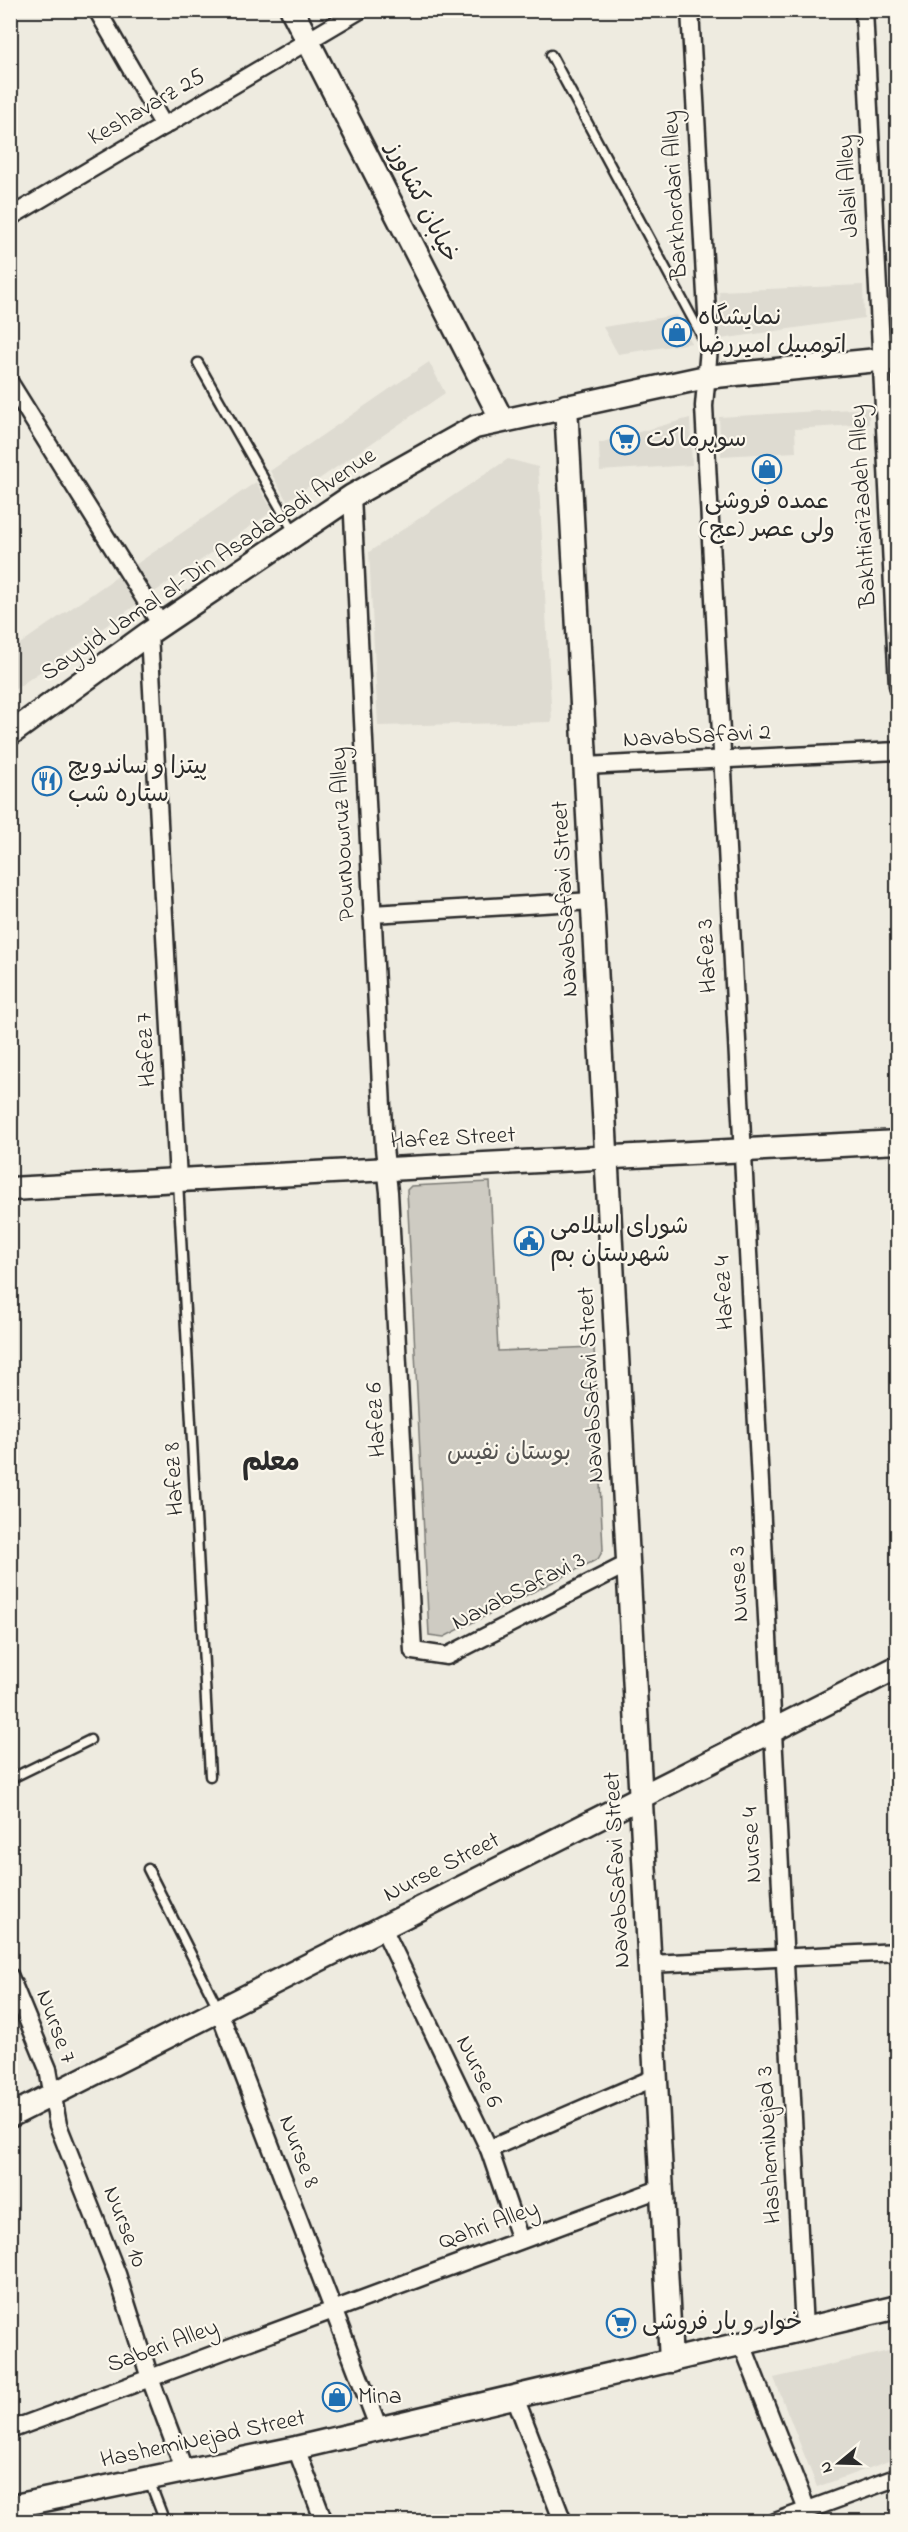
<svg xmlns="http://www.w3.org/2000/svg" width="908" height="2532" viewBox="0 0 908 2532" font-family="'Indie Flower','Playpen Sans Arabic',sans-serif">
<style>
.built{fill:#dedbd1}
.green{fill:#cecbc2;stroke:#7c7b76;stroke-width:1.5}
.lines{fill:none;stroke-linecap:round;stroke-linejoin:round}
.lane-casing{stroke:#2b2b2b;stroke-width:13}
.street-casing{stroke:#2b2b2b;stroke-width:21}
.secondary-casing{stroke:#2b2b2b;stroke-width:27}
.lane{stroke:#fbf7ec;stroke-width:8}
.street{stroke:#fbf7ec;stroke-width:16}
.secondary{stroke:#fbf7ec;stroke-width:22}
.labels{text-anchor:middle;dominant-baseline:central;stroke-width:4.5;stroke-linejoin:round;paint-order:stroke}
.street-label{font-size:24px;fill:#2b2b2b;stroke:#fbf7ec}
.poi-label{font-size:24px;fill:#2b2b2b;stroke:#fbf7ec;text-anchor:start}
.park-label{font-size:24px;fill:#545351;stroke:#fbf7ec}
.neighbourhood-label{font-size:26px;font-weight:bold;fill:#2b2b2b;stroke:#fbf7ec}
</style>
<rect width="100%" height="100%" fill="#eeebe0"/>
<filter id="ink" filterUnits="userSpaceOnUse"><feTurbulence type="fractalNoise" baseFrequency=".0167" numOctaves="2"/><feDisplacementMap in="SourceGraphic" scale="12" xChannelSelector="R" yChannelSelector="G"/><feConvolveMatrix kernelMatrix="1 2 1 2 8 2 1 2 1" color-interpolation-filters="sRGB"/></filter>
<g filter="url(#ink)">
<g class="built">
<polygon points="863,285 864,318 721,339 719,291"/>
<polygon points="677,315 692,343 618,354 603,327"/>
<polygon points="429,362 445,393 287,501 270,471"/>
<polygon points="869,408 869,424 795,429 796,452 721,456 719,417"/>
<polygon points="690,418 692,465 600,471 599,443"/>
<polygon points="508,459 538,467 552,722 378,726 369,552"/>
<polygon points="256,482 273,511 153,593 135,565"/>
<polygon points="118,576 136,605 11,692 11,650"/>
<polygon points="897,2349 897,2458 817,2487 774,2378"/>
</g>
<polygon class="green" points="490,1182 498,1351 594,1347 603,1550 598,1559 444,1637 429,1635 407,1190 411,1186"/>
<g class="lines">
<g class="lane-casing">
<g id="lane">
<polyline points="551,55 704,340"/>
<polyline points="198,363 294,532"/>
<polyline points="178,1181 210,1776"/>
<polyline points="10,1779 90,1740"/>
<polyline points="148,1869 219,2010"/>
<polyline points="149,2480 165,2522"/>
</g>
</g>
<g class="street-casing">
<g id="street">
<polyline points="97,10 164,126"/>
<polyline points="690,10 709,348 704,406 804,2329"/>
<polyline points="864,10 898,686"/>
<polyline points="10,217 360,10"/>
<polyline points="10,383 161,625"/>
<polyline points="352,496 384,1148 389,1192 413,1651 447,1656 629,1563"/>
<polyline points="149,633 178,1180"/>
<polyline points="585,766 898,751"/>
<polyline points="372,914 593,901"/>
<polyline points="383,1928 489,2149 520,2240"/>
<polyline points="650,1964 898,1952"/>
<polyline points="10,1977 48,2069 58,2125 117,2274 150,2378 185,2472"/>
<polyline points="219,2011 379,2429"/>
<polyline points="489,2149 656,2077"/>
<polyline points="742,2344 807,2510"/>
<polyline points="515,2397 563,2522"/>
<polyline points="10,2430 662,2188"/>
<polyline points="296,2448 324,2522"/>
<polyline points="775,2522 898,2477"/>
</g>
</g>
<g class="secondary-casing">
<g id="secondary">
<polyline points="292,10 502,420"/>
<polyline points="566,406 671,2361"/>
<polyline points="10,734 149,633 352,496 475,427 706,377 898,358"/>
<polyline points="10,1189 898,1142"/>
<polyline points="10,2116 898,1667"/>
<polyline points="10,2507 296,2448 898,2307"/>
</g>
</g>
<use href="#lane" class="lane"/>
<use href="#street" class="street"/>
<use href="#secondary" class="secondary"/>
</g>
</g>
<defs>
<g id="shop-ring" transform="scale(1.5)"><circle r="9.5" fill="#fbf7ec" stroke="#1f6fb2" stroke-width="1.5"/><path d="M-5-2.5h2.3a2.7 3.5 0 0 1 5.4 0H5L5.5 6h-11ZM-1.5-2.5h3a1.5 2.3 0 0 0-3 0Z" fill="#1f6fb2"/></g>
<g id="supermarket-ring" transform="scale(1.5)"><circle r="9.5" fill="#fbf7ec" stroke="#1f6fb2" stroke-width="1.5"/><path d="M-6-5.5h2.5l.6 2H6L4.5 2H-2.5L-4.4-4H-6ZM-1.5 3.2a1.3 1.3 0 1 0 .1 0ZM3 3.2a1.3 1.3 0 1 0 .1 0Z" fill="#1f6fb2"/></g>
<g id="restaurant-ring" transform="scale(1.5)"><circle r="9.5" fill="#fbf7ec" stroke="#1f6fb2" stroke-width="1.5"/><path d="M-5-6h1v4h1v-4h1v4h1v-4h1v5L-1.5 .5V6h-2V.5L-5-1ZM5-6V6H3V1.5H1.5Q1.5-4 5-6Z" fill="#1f6fb2"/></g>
<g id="civic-ring" transform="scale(1.5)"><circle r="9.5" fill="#fbf7ec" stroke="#1f6fb2" stroke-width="1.5"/><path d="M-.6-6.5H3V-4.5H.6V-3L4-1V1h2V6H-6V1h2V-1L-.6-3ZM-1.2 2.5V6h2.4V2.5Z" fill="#1f6fb2"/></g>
</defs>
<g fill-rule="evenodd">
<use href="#shop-ring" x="677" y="332"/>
<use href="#supermarket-ring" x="625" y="440"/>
<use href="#shop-ring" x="767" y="469"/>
<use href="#restaurant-ring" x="47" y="781"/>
<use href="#civic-ring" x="529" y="1241"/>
<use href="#supermarket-ring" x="621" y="2323"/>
<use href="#shop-ring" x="337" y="2397"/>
</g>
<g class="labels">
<g class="street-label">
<text transform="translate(147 108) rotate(-30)">Keshavarz 25</text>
<text transform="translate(849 186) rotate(-93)">Jalali Alley</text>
<text transform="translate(676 195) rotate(-93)">Barkhordari Alley</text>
<text transform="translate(421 203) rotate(63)">خیابان کشاورز</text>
<text transform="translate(864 506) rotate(-93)">BakhtiariZadeh Alley</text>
<text transform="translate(209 565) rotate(-34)">Sayyid Jamal al-Din Asadabadi Avenue</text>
<text transform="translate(697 737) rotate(-3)">NavabSafavi 2</text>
<text transform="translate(344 834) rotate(-93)">PourNowruz Alley</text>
<text transform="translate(566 899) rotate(-93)">NavabSafavi Street</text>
<text transform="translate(708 956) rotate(-93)">Hafez 3</text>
<text transform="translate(147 1050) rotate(-93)">Hafez 7</text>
<text transform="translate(453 1139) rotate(-3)">Hafez Street</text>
<text transform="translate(725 1293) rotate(-93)">Hafez 4</text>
<text transform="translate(592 1385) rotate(-93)">NavabSafavi Street</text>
<text transform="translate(377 1420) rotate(-93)">Hafez 6</text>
<text transform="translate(175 1479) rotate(-93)">Hafez 8</text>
<text transform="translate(740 1584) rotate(-93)">Nurse 3</text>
<text transform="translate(519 1592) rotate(-27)">NavabSafavi 3</text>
<text transform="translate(753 1845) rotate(-93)">Nurse 4</text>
<text transform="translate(442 1868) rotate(-27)">Nurse Street</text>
<text transform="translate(618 1870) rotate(-93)">NavabSafavi Street</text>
<text transform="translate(55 2027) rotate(70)">Nurse 7</text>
<text transform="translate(478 2072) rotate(64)">Nurse 6</text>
<text transform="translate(770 2145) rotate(-93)">HashemiNejad 3</text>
<text transform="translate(298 2152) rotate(69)">Nurse 8</text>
<text transform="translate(489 2226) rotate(-20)">Qahri Alley</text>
<text transform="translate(124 2227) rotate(69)">Nurse 10</text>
<text transform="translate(163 2347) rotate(-20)">Saberi Alley</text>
<text transform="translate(203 2440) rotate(-12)">HashemiNejad Street</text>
</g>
<g class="poi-label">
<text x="698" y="318">نمایشگاه<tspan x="698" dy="28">اتومبیل امیررضا</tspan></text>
<text x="646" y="440">سوپرماکت</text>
<text x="767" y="502" text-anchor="middle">عمده فروشی<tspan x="767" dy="28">ولی عصر (عج)</tspan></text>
<text x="68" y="767">پیتزا و ساندویچ<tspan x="68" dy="28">ستاره شب</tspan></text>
<text x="550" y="1227">شورای اسلامی<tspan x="550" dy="28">شهرستان بم</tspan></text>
<text x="642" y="2323">خوار و بار فروشی</text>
<text x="358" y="2397">Mina</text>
</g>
<g class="park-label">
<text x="509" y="1453">بوستان نفیس</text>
</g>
<g class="neighbourhood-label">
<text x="271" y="1464">معلم</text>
</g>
</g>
<rect width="908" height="2532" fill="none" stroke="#fbf7ec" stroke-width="36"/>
<rect x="18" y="18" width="872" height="2496" fill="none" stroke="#2b2b2b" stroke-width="2" filter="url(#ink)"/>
<g transform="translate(839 2463) rotate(251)" stroke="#fbf7ec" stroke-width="4.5" paint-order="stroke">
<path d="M0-4.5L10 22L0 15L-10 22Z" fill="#2b2b2b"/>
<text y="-9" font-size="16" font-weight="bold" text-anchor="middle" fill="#2b2b2b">N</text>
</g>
</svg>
